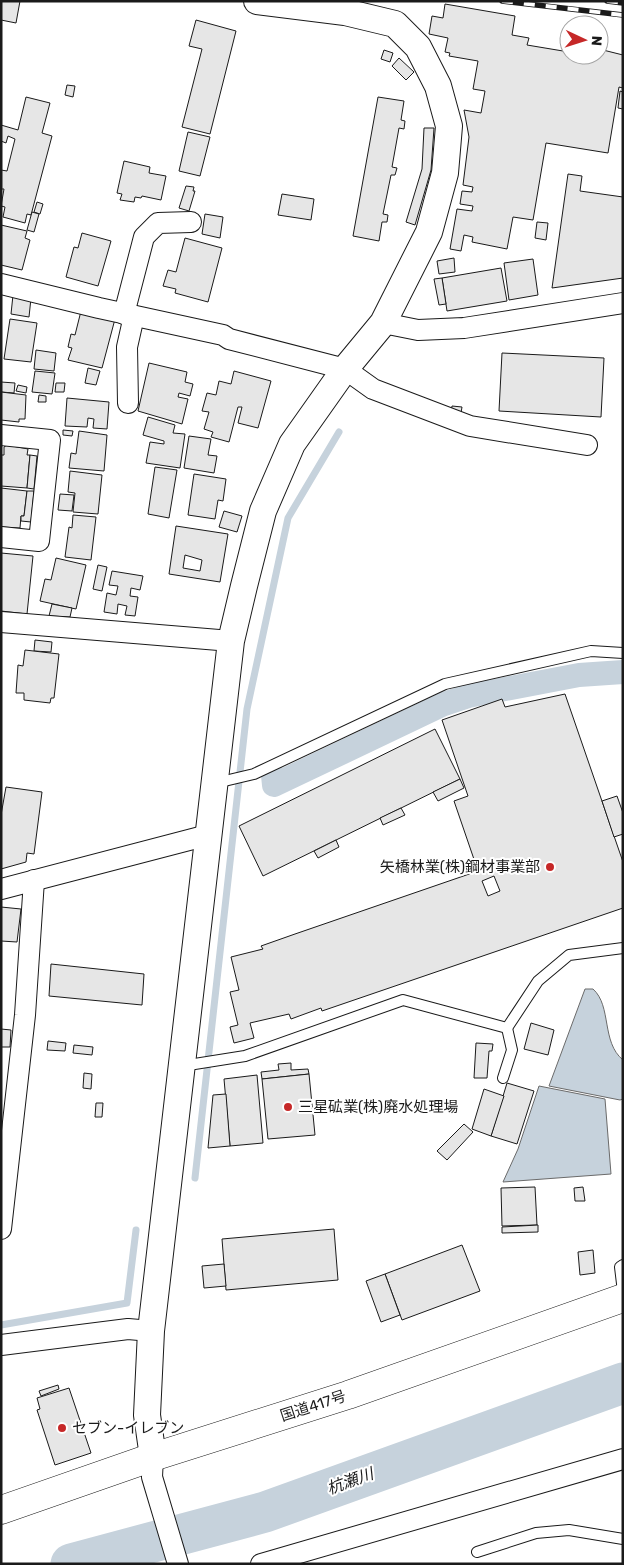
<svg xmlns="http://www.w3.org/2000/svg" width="624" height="1565" viewBox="0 0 624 1565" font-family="Rubik,'Noto Sans JP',sans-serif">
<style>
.water{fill:#c6d2dc;stroke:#6a6a6a}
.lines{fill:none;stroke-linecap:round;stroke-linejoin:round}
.stream{stroke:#c6d2dc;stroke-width:7}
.canal{stroke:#c6d2dc;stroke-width:24}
.river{stroke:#c6d2dc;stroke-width:41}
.building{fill:#e6e6e6;stroke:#1a1a1a;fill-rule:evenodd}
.service-casing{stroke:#1a1a1a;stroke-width:12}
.minor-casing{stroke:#1a1a1a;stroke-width:22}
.tertiary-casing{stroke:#1a1a1a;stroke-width:28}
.trunk-casing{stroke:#1a1a1a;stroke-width:29}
.service{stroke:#fff;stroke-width:10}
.minor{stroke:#fff;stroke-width:20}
.tertiary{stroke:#fff;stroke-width:26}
.trunk{stroke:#fff;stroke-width:28}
.rail-casing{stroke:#1a1a1a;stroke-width:5.5}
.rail{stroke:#fff;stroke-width:4;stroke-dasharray:11;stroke-linecap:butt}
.poi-dot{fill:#c62828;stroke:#fff;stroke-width:2}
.labels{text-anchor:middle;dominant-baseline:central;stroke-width:4;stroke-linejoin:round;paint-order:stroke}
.poi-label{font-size:15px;fill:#1a1a1a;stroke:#fff;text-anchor:start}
.street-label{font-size:15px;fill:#1a1a1a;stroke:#fff}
.water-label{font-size:16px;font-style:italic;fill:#1a1a1a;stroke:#fff}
</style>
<rect width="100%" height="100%" fill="#fff"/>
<g class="water">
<path d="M585,989H593C612,1006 601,1042 623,1060V1099L620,1100L549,1086Z"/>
<polygon points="539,1086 605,1099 611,1174 503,1182 518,1149"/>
</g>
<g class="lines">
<g class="stream">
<polyline points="195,1178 247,709 288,518 339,432"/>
<polyline points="1,1325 127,1303 136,1230"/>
</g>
<polyline class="canal" points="273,775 274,785 444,704 468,696 579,675 623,672"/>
<polyline class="river" points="71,1564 265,1512 623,1383"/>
</g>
<g class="building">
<polygon points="1,1 20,1 16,23 1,20"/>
<polygon points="445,4 515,16 512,35 529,38 527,45 569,52 569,55 599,55 599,49 623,55 623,88 619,87 608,153 546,143 533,220 513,217 507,249 472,242 473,237 464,235 461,251 450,249 457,209 472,211 473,206 460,204 462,191 472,192 473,187 463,185 469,137 464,110 481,113 485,91 473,89 478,61 449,56 450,53 445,52 448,38 429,34 432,16 443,18"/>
<polygon points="196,20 236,31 210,134 182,127 202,49 189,46"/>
<polygon points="384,50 393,53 390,62 381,59"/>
<polygon points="399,58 414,72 406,80 392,66"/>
<polygon points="67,85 75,86 73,97 65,95"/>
<polygon points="620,91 623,92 623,109 618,108"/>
<polygon points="26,97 50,103 42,133 52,136 31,215 27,214 25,223 3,217 5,207 1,206 4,189 1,189 1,170 7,171 15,139 8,136 6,143 1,141 1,125 18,130"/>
<polygon points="378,97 404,101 401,120 405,121 404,129 399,128 392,167 397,168 395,175 391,175 383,214 388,215 387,222 382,222 379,241 353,236"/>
<polygon points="424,128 434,128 431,170 415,225 406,222 422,169"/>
<polygon points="188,132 210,137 200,176 179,171"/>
<polygon points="124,161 150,167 149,173 166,176 161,200 142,196 141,198 135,197 134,202 120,200 122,194 117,193"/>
<polygon points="568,174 582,176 580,191 623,197 623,278 552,288"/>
<polygon points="186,186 194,187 193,191 195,191 189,211 179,208"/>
<polygon points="282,194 314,199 311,220 278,215"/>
<polygon points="37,202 43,204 40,214 34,212"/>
<polygon points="32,212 39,214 34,232 27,230"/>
<polygon points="205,214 223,217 220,238 202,234"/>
<polygon points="537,222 548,223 546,240 535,238"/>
<polygon points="1,225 27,231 25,238 30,240 22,270 1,265"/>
<polygon points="82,233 111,241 98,286 66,277 74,247 78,248"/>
<polygon points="185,238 222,248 208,302 175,293 176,289 163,286 168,270 176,272"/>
<polygon points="454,258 455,272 439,274 437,261"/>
<polygon points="533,259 538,295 509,300 504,263"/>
<polygon points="501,268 507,301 447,311 442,278"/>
<polygon points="442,278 446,304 439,305 434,279"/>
<polygon points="13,295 31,298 29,317 11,314"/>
<polygon points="81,311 115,319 102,368 68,360 72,348 68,347 71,334 75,335"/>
<polygon points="10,319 37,323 31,362 4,359"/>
<polygon points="36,350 56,353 54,371 34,369"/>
<polygon points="502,353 604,358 601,417 499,411"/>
<polygon points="149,363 187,372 185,382 193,384 190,396 179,393 178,397 188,399 182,424 138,411"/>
<polygon points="88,368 100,371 96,385 85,383"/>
<polygon points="35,371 55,373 52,394 32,392"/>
<polygon points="234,371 271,381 258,428 238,423 242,407 238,407 229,442 211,437 213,432 204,429 209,412 202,411 207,393 216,395 219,381 231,384"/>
<polygon points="1,382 15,383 14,393 1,392"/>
<polygon points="56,383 65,383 64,392 55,392"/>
<polygon points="18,385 27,387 26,393 16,391"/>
<polygon points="1,392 26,395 25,419 19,419 19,422 1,420"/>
<polygon points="39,395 46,396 46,402 38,402"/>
<polygon points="67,398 109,402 107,429 93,428 94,419 88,418 87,427 65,426"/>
<polygon points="452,406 462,407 461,413 451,412"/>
<polygon points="148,417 175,425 173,433 185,434 180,468 146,463 150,442 164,444 164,441 143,435"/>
<polygon points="63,430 73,431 72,436 63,435"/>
<polygon points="79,431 107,435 104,471 69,468 71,453 76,454"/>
<polygon points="189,436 211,439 208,455 217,456 214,473 184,468"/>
<polygon points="7,445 28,449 27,455 30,455 27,488 1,486 1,455 4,455 4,447"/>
<polygon points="30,455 37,456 34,489 27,488"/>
<polygon points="155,467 177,470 169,518 148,514"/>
<polygon points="70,471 102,475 98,514 73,512 75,493 68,492"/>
<polygon points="194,474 226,479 223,501 218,500 215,519 188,515"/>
<polygon points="1,488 27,491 24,516 21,516 20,528 1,527"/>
<polygon points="27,491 34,491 31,522 21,521 21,516 24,516"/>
<polygon points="60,494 74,495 72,511 58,510"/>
<polygon points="224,511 242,516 237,532 219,527"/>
<polygon points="73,515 96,517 91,560 65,557 69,527 72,528"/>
<path d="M176,526L228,534L220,582L169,574ZM185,555L202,560L200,571L183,568Z"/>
<polygon points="1,553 33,556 27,614 1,611"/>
<polygon points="56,558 86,565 76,609 40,601 45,579 51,580"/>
<polygon points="98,565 107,567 102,591 93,589"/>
<polygon points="112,571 143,576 140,590 131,588 130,596 138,597 135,616 125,615 127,606 118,604 117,614 104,612 107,593 116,595 118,586 109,585"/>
<polygon points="52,604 72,608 70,617 49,616"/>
<polygon points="35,640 52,642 51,652 34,651"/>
<polygon points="25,650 59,654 54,698 51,698 50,703 24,700 24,693 16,693 18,665 23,666"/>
<path d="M565,694L623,862V908L322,1011L321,1008L291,1019L289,1014L250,1023L254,1038L234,1043L230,1027L238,1025L230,992L239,990L231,957L263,949L261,946L295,934L478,871L454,801L468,796L442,720L502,699L505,707ZM494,876L500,891L488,896L482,881Z"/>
<polygon points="435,729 460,779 263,876 239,826"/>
<polygon points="460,779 464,788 438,801 433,792"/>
<polygon points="6,787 42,792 34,854 27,853 26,862 1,869 1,815"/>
<polygon points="617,796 623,813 623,834 614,837 602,801"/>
<polygon points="401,808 405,815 383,825 380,818"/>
<polygon points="336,840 339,847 318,858 314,851"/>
<polygon points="1,907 21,909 17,942 1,941"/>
<polygon points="51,964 144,974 142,1005 49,996"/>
<polygon points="531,1023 554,1030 548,1055 524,1049"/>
<polygon points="1,1029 11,1030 10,1047 1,1047"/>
<polygon points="48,1041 66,1043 65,1051 47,1050"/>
<polygon points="476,1043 493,1044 492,1051 489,1051 487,1078 474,1078"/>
<polygon points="74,1045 93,1047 92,1055 73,1053"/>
<polygon points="291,1063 291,1070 308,1069 309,1074 262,1079 261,1072 279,1070 278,1064"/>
<polygon points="84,1073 92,1074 91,1089 83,1088"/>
<polygon points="309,1074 315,1135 268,1139 262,1079"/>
<polygon points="257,1075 263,1143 230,1146 224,1079"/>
<polygon points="507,1083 534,1091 517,1144 491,1136"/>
<polygon points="484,1089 504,1096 491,1136 472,1129"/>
<polygon points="226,1094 230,1146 208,1148 213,1095"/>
<polygon points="96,1103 103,1103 102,1117 95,1117"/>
<polygon points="464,1124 473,1132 447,1160 437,1151"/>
<polygon points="535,1187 537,1225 502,1226 501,1188"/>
<polygon points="583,1187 585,1201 575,1201 574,1188"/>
<polygon points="538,1225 538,1232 502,1233 502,1227"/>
<polygon points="334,1229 338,1280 226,1290 222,1239"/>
<polygon points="462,1245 480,1291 402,1320 385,1274"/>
<polygon points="593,1250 595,1273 580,1275 578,1252"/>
<polygon points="224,1264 226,1286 204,1288 202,1266"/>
<polygon points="385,1274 400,1315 381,1322 366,1281"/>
<polygon points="58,1385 59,1389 41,1396 39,1391"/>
<polygon points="69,1388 91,1453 55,1465 37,1410 40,1409 37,1398"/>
</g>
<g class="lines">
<g class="service-casing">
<g id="service">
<polyline points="216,783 254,774 445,684 591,651 623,653"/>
<polyline points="507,1028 538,981 569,955 623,948"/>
<polyline points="182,1066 245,1056 403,1000 507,1028 512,1050 503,1078"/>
<polyline points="623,1265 620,1267 623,1292"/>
<polyline points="477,1552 536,1533 569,1530 623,1539"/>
</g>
</g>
<g class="minor-casing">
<g id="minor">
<polyline points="1,284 99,308 223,335 229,339 345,369 373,389 470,426 587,445"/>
<polyline points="124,314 144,237 158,223 191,222"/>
<polyline points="383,323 418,330 464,328 623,303"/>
<polyline points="128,403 127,347 134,316"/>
<polyline points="1,435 50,440 39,541 1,537"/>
<polyline points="1,622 231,641"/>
<polyline points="1,889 208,835"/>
<polyline points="1,1229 25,1015 34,880"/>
<polyline points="1,1345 128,1329 151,1331"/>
<polyline points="153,1457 152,1477 178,1564"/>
<polyline points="261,1564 623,1459"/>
</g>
</g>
<g class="tertiary-casing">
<polyline id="tertiary" points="153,1457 147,1415 151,1331 231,641 244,586 263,511 292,444 345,369 383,323 429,232 445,173 449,126 438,86 418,47 395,24 345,12 257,1"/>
</g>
<g class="trunk-casing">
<polyline id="trunk" points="1,1510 153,1457 348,1395 623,1298"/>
</g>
<use href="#service" class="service"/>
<use href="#minor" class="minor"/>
<use href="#tertiary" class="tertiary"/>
<use href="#trunk" class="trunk"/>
<g class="rail-casing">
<g id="rail">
<polyline points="502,1 623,15"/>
<polyline points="607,1 623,3"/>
</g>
</g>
<use href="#rail" class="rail"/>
</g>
<g class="poi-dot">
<circle cx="550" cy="867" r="5"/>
<circle cx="288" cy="1107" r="5"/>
<circle cx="62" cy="1428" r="5"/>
</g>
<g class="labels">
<g class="poi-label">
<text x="540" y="867" text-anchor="end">矢橋林業(株)鋼材事業部</text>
<text x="298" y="1107">三星砿業(株)廃水処理場</text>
<text x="72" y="1428">セブン-イレブン</text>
</g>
<g class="street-label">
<text transform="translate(313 1406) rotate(-18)">国道417号</text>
</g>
<g class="water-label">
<text transform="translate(350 1481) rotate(-20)">杭瀬川</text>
</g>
</g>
<rect width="624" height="1565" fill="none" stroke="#1a1a1a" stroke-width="5"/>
<g transform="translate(584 40) rotate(94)"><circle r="24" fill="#ffffff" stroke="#a3a3a3"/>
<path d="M0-4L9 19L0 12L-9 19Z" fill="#c62828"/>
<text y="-8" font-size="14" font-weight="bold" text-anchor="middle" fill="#1a1a1a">N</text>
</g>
</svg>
